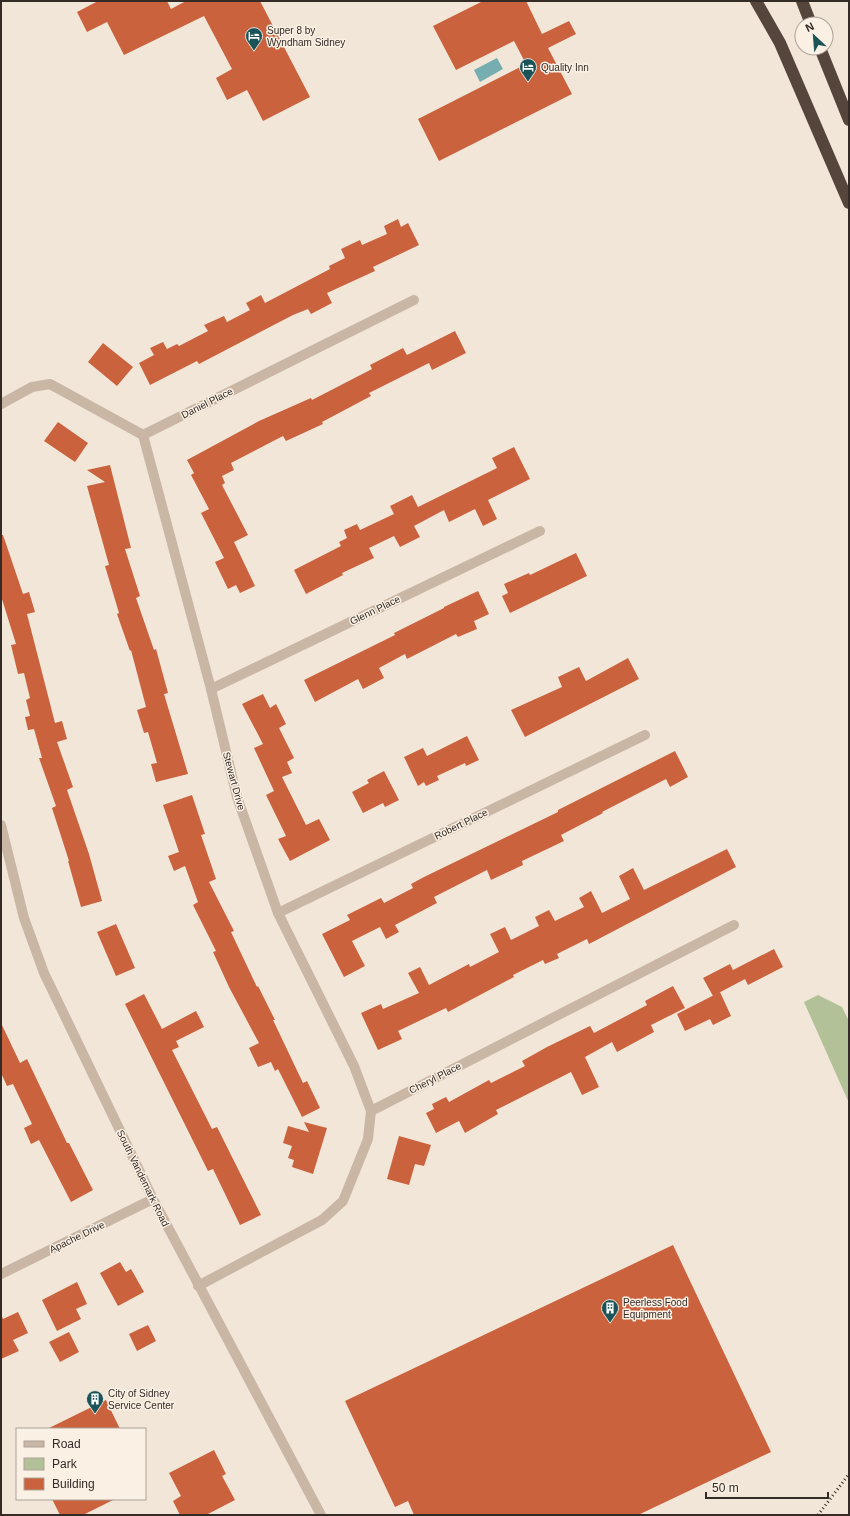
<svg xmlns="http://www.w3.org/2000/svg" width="850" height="1516" viewBox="0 0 850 1516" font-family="Arial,sans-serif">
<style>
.green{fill:#b3c198}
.water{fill:#76adb0}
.building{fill:#ca623e}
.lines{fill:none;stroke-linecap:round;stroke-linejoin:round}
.minor{stroke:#cab6a4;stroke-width:10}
.motorway{stroke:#56453c;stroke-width:12}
.rail{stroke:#352b26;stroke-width:3;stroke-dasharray:1 3;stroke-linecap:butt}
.labels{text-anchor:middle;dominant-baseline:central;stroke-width:3;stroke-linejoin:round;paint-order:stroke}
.poi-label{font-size:10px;fill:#352b26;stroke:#faf0e4;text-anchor:start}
.street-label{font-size:10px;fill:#352b26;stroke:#faf0e4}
</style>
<rect width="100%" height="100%" fill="#f2e6d8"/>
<polygon class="green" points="818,995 842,1007 849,1021 849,1103 804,1002"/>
<polygon class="water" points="497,58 503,69 480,82 474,70"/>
<g class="building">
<polygon points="98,1 167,1 171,9 186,1 260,1 310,97 263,121 247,90 227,100 216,78 232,69 204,16 124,55 107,22 87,32 77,12"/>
<polygon points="483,1 526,1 542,34 569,21 576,34 548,48 572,94 439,161 418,119 526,64 514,41 456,70 433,26"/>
<polygon points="398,219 401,227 408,223 419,245 373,267 375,271 327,293 332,303 311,314 308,309 293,315 199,364 197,361 150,385 139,363 154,355 150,348 163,342 167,349 177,344 179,346 208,331 204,325 224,316 227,322 250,310 246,303 261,295 265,303 330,269 329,266 345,258 341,249 360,240 362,245 387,234 384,226"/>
<polygon points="455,331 466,353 432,370 429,363 369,393 371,396 322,422 323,424 286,441 283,436 231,463 234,470 222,476 225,483 222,485 248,535 234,542 255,586 240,593 236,585 228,589 215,562 224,558 201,513 209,509 191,475 194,473 187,460 259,421 311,398 312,400 372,369 370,365 403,348 407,355"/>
<polygon points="103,343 133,367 117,386 88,362"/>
<polygon points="58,422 88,443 75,462 44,441"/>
<polygon points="514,447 530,479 488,500 497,519 483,526 475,509 449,522 444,510 414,526 420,537 400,547 394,536 369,548 374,558 342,573 343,575 306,594 294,570 341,546 339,542 347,538 344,530 357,524 360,530 394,514 390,506 412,495 418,507 497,468 492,458"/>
<polygon points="110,465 131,548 125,549 140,596 136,598 154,650 156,649 168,693 164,694 188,774 156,782 151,764 157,763 148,732 144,733 137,710 146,707 131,650 130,651 117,614 119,613 105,566 109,565 87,486 105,482 87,470"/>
<polygon points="1,535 3,535 23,594 29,592 35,612 27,614 55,723 62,721 67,739 57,742 73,787 67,790 89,854 102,901 81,907 68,861 69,861 52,808 56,806 39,758 42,758 34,729 28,730 25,717 30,716 26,700 30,698 24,673 18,674 11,645 16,644 1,596"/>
<polygon points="576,553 587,576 510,613 502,596 508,593 504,584 529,573 530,575"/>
<polygon points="478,591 489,614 474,621 477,629 458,637 456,634 407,659 405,654 379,668 384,678 363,689 358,679 315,702 304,680 395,635 394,633 444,608 444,607"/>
<polygon points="628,658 639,679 525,737 511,710 562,687 558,677 579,667 586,681"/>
<polygon points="263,694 270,708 276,704 286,724 279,728 294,758 287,762 292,773 282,777 306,825 319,819 330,840 290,861 278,839 286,836 266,795 274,791 254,748 263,744 242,704"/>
<polygon points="467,736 479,760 466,766 465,763 437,776 439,780 426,786 424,782 418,786 404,757 423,748 427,756"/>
<polygon points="675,751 688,777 670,787 666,779 602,812 603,813 561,835 564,841 522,861 523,865 491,880 487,870 434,897 437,903 395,925 399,932 386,939 380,927 352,941 365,966 344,977 322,934 350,920 347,915 381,898 384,903 413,888 411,884 424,877 558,812 558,810"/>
<polygon points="384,771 399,800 385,807 383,803 363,813 352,792 369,783 367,780"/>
<polygon points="192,795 205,834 201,835 216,879 209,882 234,931 231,932 257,987 258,986 275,1020 273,1020 303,1083 307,1081 320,1108 302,1117 278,1069 275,1071 271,1062 258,1067 249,1048 259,1043 229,987 213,952 216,951 193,905 198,902 185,866 174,871 168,856 179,852 163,805"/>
<polygon points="727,849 736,867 589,944 587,939 557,954 559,958 545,964 543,960 513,975 514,977 448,1012 446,1008 398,1031 402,1039 378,1050 361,1013 381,1004 383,1009 419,993 408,973 420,967 429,985 469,964 470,967 499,952 490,934 505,927 511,940 539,926 535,917 549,910 555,921 584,907 579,898 591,891 602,913 630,899 619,876 633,868 644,890"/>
<polygon points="116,924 135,968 116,976 97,932"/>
<polygon points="774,949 783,967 748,985 745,979 713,996 703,978 730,964 733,970"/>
<polygon points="673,986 685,1008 651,1025 654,1032 617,1052 612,1042 585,1057 599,1087 582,1095 571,1072 496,1110 498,1114 465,1133 459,1121 436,1133 426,1113 434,1109 432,1104 446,1097 449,1102 489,1080 491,1083 525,1066 522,1061 547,1047 590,1026 594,1033 647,1005 645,1001"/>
<polygon points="720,992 731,1016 713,1025 710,1019 685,1031 677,1014"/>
<polygon points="144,994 162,1029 196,1011 204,1027 176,1041 179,1047 172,1050 212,1129 217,1127 261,1215 240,1225 213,1169 208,1171 125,1004"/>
<polygon points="1,1023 20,1063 27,1059 67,1143 69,1143 93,1190 71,1202 39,1140 31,1144 24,1128 32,1124 13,1084 7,1086 1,1073"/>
<polygon points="304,1122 327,1128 313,1174 292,1167 294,1160 288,1158 292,1146 283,1143 288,1126 309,1132"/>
<polygon points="399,1136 431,1145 424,1166 415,1164 409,1185 387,1179"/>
<polygon points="673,1245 771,1452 638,1515 414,1515 408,1501 395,1507 345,1401"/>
<polygon points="120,1262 126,1272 131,1269 144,1292 118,1306 100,1273"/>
<polygon points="77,1282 87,1304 76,1309 81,1319 57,1331 42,1300"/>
<polygon points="18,1312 28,1333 13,1340 19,1351 1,1359 1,1314 3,1319"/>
<polygon points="148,1325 156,1341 137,1351 129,1334"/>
<polygon points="69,1332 79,1352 60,1362 49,1342"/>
<polygon points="106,1400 120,1429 47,1429"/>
<polygon points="214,1450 226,1474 222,1476 235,1500 206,1515 180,1515 173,1501 181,1496 169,1473"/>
<polygon points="52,1499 115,1499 83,1515 60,1515"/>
</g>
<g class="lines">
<g class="minor">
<polyline points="1,404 32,387 50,384 143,435"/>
<polyline points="143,435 211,689 237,797 278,913 354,1066 371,1111 368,1139 343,1201 322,1220 198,1286"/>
<polyline points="143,435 414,300"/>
<polyline points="211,689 540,531"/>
<polyline points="1,825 24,918 44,973 153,1199 321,1515"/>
<polyline points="278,913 645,735"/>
<polyline points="371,1111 734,925"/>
<polyline points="1,1274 153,1199"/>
</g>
<g class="motorway">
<polyline points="756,1 780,43 849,203"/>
<polyline points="802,1 811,24"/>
<polyline points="820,48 849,120"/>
</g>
<polyline class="rail" points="818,1515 849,1474"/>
</g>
<defs>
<g id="hotel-pin" transform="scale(0.9)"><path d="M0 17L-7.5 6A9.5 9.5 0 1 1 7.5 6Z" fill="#1a5358" stroke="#faf0e4"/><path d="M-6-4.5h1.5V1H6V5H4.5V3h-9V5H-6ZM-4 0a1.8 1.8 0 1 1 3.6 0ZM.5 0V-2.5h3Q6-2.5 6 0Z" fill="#fff"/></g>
<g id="building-pin" transform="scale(0.9)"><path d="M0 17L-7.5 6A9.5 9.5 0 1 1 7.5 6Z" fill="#1a5358" stroke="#faf0e4"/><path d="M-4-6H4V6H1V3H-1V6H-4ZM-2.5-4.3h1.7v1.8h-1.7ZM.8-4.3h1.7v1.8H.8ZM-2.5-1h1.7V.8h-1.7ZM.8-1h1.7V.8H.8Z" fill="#fff"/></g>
</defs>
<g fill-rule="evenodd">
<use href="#hotel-pin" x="254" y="36"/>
<use href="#hotel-pin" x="528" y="67"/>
<use href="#building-pin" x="610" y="1308"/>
<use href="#building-pin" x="95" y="1399"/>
</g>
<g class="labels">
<g class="poi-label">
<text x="267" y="30">Super 8 by<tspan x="267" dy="12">Wyndham Sidney</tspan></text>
<text x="541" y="67">Quality Inn</text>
<text x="623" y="1302">Peerless Food<tspan x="623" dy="12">Equipment</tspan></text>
<text x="108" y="1393">City of Sidney<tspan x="108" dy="12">Service Center</tspan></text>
</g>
<g class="street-label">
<text transform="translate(207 403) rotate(-27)">Daniel Place</text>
<text transform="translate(375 610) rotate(-26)">Glenn Place</text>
<text transform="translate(234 781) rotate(75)">Stewart Drive</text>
<text transform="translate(461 824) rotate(-26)">Robert Place</text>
<text transform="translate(435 1078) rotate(-27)">Cheryl Place</text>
<text transform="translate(143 1178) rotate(64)">South Vandemark Road</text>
<text transform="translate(77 1237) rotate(-26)">Apache Drive</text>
</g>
</g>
<rect width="850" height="1516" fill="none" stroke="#352b26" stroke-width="4"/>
<rect x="16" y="1428" width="130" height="72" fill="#faf0e4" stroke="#aba198"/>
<rect x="24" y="1441" width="20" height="6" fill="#cab6a4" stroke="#aba198"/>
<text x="52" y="1448" font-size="12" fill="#352b26">Road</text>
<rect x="24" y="1458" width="20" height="12" fill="#b3c198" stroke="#aba198"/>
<text x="52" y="1468" font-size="12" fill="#352b26">Park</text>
<rect x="24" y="1478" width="20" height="12" fill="#ca623e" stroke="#aba198"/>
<text x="52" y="1488" font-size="12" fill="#352b26">Building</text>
<g transform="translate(814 36) rotate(334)"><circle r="19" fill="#faf0e4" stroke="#aba198"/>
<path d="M0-3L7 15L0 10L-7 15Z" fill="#1a5358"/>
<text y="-6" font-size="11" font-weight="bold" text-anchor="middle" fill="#352b26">N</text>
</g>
<path d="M706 1492v6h122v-6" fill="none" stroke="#352b26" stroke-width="2"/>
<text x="712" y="1492" font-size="12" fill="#352b26" stroke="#faf0e4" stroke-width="3" paint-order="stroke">50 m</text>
</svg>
